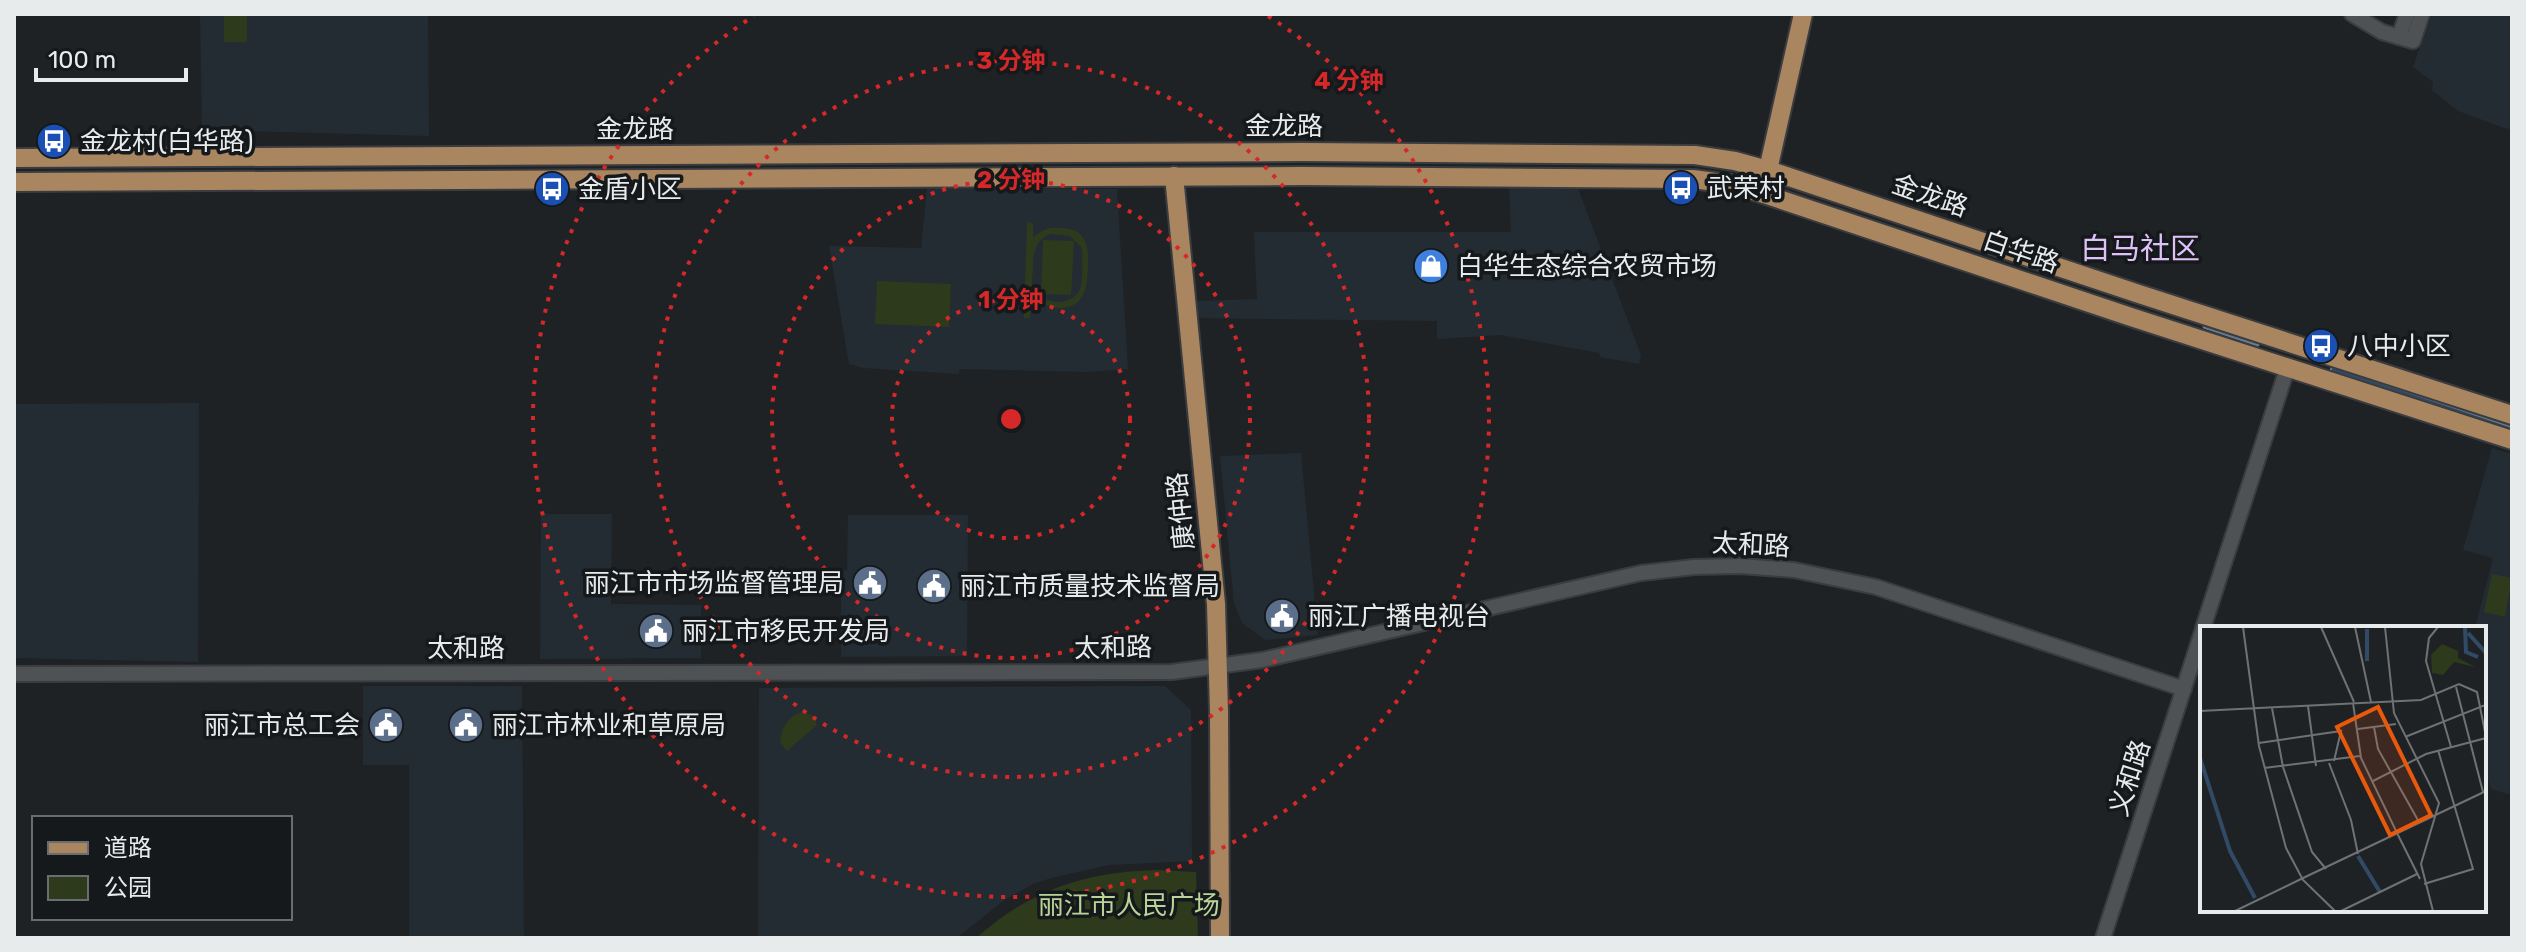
<svg xmlns="http://www.w3.org/2000/svg" width="2526" height="952" viewBox="0 0 2526 952" font-family="Rubik,'Noto Sans SC',sans-serif">
<style>
.built{fill:#232c33}
.green{fill:#2d3a1c;fill-rule:evenodd}
.water{fill:#314b67;stroke:#687b8f;stroke-width:2}
.lines{fill:none;stroke-linecap:round;stroke-linejoin:round}
.stream{stroke:#687b8f;stroke-width:3}
.minor-casing{stroke:#3a3c3f;stroke-width:18}
.major-casing{stroke:#3a3c3f;stroke-width:22}
.minor{stroke:#4e5255;stroke-width:14}
.major{stroke:#a98660;stroke-width:18}
.ring{fill:none;stroke:#d62828;stroke-width:4;stroke-dasharray:4 8}
.labels{text-anchor:middle;dominant-baseline:central;stroke-width:7;stroke-linejoin:round;paint-order:stroke}
.street-label{font-size:26px;fill:#e8ebec;stroke:#15191b}
.poi-label{font-size:26px;fill:#e8ebec;stroke:#15191b;text-anchor:start}
.park-label{font-size:26px;fill:#b8d498;stroke:#15191b}
.quarter-label{font-size:30px;fill:#dfc1f7;stroke:#15191b}
.inset-river{fill:none;stroke:#314b67;stroke-width:4}
.inset-road{fill:none;stroke:#6f7275;stroke-width:2}
.view{fill:#e8590c;fill-opacity:0.15;stroke:#e8590c;stroke-width:4}
.inset-edge{fill:none;stroke:#e8ebec;stroke-width:4}
.centre{fill:#d62828;stroke:#15191b;stroke-width:4}
.ring-label{font-size:24px;text-anchor:middle;font-weight:bold;fill:#d62828;stroke:#15191b;stroke-width:7;stroke-linejoin:round;paint-order:stroke}
</style>
<rect width="100%" height="100%" fill="#1f2225"/>
<g class="built">
<polygon points="200,14 428,14 429,136 202,130"/>
<polygon points="2432,14 2512,14 2512,128 2507,129 2458,111 2432,90 2433,82 2413,67"/>
<polygon points="1577,186 1641,355 1639,364 1600,357 1599,353 1501,335 1437,339 1437,321 1197,318 1196,301 1257,299 1254,232 1511,232 1509,187"/>
<polygon points="927,188 1117,189 1128,369 1087,372 960,369 959,374 863,368 849,364 829,246 921,248"/>
<polygon points="199,403 198,662 14,658 14,404"/>
<polygon points="2492,448 2512,454 2512,795 2491,789 2484,767 2484,628 2475,628 2493,558 2463,550"/>
<polygon points="1301,453 1318,635 1265,640 1242,623 1234,603 1220,456"/>
<polygon points="541,514 612,514 611,604 701,605 701,658 540,659"/>
<polygon points="848,515 968,515 967,656 841,657 841,570 847,570"/>
<polygon points="363,686 522,686 524,938 409,938 409,765 363,765"/>
<polygon points="1165,686 1191,710 1192,861 1109,865 1051,878 1033,884 1003,901 957,938 758,938 759,688"/>
</g>
<g class="green">
<rect x="224" y="14" width="23" height="28"/>
<path d="M1027,222L1033,223V238C1042,229 1049,227 1061,228C1088,229 1089,248 1088,268C1087,289 1084,308 1059,308C1047,307 1040,305 1031,297L1030,318H1024ZM1051,234L1070,236L1082,248C1082,260 1083,275 1081,286C1076,307 1044,306 1034,290C1031,284 1032,277 1033,271C1033,255 1034,240 1051,234Z"/>
<polygon points="1043,240 1074,241 1071,295 1041,294"/>
<polygon points="877,281 951,284 949,327 875,324"/>
<polygon points="2492,574 2512,578 2505,617 2484,612"/>
<path d="M804,712L812,715L817,725L787,751L780,742C781,728 789,714 804,712Z"/>
<path d="M1157,870L1196,872L1198,938H976C1030,890 1085,872 1157,870Z"/>
</g>
<polygon class="water" points="2332,366 2512,427 2512,434 2330,372"/>
<g class="lines">
<polyline class="stream" points="2204,327 2258,345"/>
<g class="minor-casing">
<g id="minor">
<polyline points="2352,14 2382,32 2413,41 2422,14"/>
<polyline points="2399,37 2407,14"/>
<polyline points="2203,628 2288,366"/>
<polyline points="14,674 1172,672 1262,660 1641,573 1694,567 1740,566 1794,570 1876,587 2184,689"/>
<polyline points="2103,938 2202,632"/>
</g>
</g>
<g class="major-casing">
<g id="major">
<polyline points="14,158 1302,152 1695,155 1735,161 1771,171 2139,294 2512,415"/>
<polyline points="1768,170 1803,14"/>
<polyline points="1174,176 1216,604 1219,712 1220,938"/>
<polyline points="14,182 1302,176 1693,179 1730,184 1764,194 2131,317 2512,440"/>
</g>
</g>
<use href="#minor" class="minor"/>
<use href="#major" class="major"/>
</g>
<g class="ring">
<circle cx="1011" cy="419" r="119"/>
<circle cx="1011" cy="419" r="239"/>
<circle cx="1011" cy="419" r="358"/>
<path d="M1268 16A478 478 0 1 1 754 16"/>
</g>
<defs>
<g id="bus-disc" transform="scale(1.8)"><circle r="9.5" fill="#1a4fb4" stroke="#15191b"/><path d="M-5-6H5V4H4V6H2V4H-2V6H-4V4H-5ZM-3.5-4V0h7V-4ZM-3.5 1.2v1.5H-2V1.2ZM2 1.2v1.5H3.5V1.2Z" fill="#fff"/></g>
<g id="shop-disc" transform="scale(1.8)"><circle r="9.5" fill="#3f7fe0" stroke="#15191b"/><path d="M-5-2.5h2.3a2.7 3.5 0 0 1 5.4 0H5L5.5 6h-11ZM-1.5-2.5h3a1.5 2.3 0 0 0-3 0Z" fill="#fff"/></g>
<g id="civic-disc" transform="scale(1.8)"><circle r="9.5" fill="#5c6f8a" stroke="#15191b"/><path d="M-.6-6.5H3V-4.5H.6V-3L4-1V1h2V6H-6V1h2V-1L-.6-3ZM-1.2 2.5V6h2.4V2.5Z" fill="#fff"/></g>
</defs>
<g fill-rule="evenodd">
<use href="#bus-disc" x="54" y="141"/>
<use href="#bus-disc" x="1681" y="188"/>
<use href="#bus-disc" x="552" y="189"/>
<use href="#shop-disc" x="1431" y="266"/>
<use href="#bus-disc" x="2321" y="346"/>
<use href="#civic-disc" x="870" y="583"/>
<use href="#civic-disc" x="934" y="586"/>
<use href="#civic-disc" x="1282" y="616"/>
<use href="#civic-disc" x="656" y="631"/>
<use href="#civic-disc" x="386" y="725"/>
<use href="#civic-disc" x="466" y="725"/>
</g>
<g class="labels">
<g class="street-label">
<text x="1284" y="126">金龙路</text>
<text x="635" y="129">金龙路</text>
<text transform="translate(1930 196) rotate(19)">金龙路</text>
<text transform="translate(2021 252) rotate(19)">白华路</text>
<text transform="translate(1181 511) rotate(-96)">康仲路</text>
<text transform="translate(1751 545) rotate(3)">太和路</text>
<text x="466" y="648">太和路</text>
<text transform="translate(1113 648) rotate(-1)">太和路</text>
<text transform="translate(2130 778) rotate(-72)">义和路</text>
</g>
<g class="poi-label">
<text x="80" y="141">金龙村(白华路)</text>
<text x="1707" y="188">武荣村</text>
<text x="578" y="189">金盾小区</text>
<text x="1457" y="266">白华生态综合农贸市场</text>
<text x="2347" y="346">八中小区</text>
<text x="844" y="583" text-anchor="end">丽江市市场监督管理局</text>
<text x="960" y="586">丽江市质量技术监督局</text>
<text x="1308" y="616">丽江广播电视台</text>
<text x="682" y="631">丽江市移民开发局</text>
<text x="360" y="725" text-anchor="end">丽江市总工会</text>
<text x="492" y="725">丽江市林业和草原局</text>
</g>
<g class="park-label">
<text x="1129" y="905">丽江市人民广场</text>
</g>
<g class="quarter-label">
<text x="2140" y="249">白马社区</text>
</g>
</g>
<g transform="translate(2200 626)">
<rect width="286" height="286" fill="#1f2225"/>
<path d="M242,18L258,25V32L275,41L254,36L243,49L232,47L231,29Z" fill="#2d3a1c"/>
<path class="inset-river" d="M265,1L266,26L278,31M167,3V35M268,7L286,27M0,25V58M0,132L30,225L55,272M158,230L180,266"/>
<path class="inset-road" d="M43,1L59,120L86,222L103,254L135,285M121,1L154,76M155,1L171,76M185,1L194,87L239,177L221,238L233,285M238,1L229,12L226,35L251,121M256,61L283,166M153,77L161,132L198,209M108,80L116,140M72,82L83,141L112,226L126,243M0,85L221,74L259,58L277,66L280,81L286,79M174,101L178,123L219,196M158,103L196,98M205,111L280,81L286,111M59,117L141,105L134,135M129,137L151,194L158,228M64,142L160,130M173,155L226,128L286,112M198,209L220,253M101,253L286,165M224,258L273,243L238,124M35,285L101,253M141,285L217,248"/>
<path class="view" d="M178,81L231,189L190,209L137,101Z"/>
<rect width="286" height="286" class="inset-edge"/>
</g>
<circle cx="1011" cy="419" r="12" class="centre"/>
<g class="ring-label">
<text x="1011" y="69">3 分钟</text>
<text x="1349" y="89">4 分钟</text>
<text x="1011" y="188">2 分钟</text>
<text x="1011" y="308">1 分钟</text>
</g>
<rect width="2526" height="952" fill="none" stroke="#e8ebec" stroke-width="32"/>
<rect x="32" y="816" width="260" height="104" fill="#15191b" stroke="#696d6f" stroke-width="2"/>
<rect x="48" y="842" width="40" height="12" fill="#a98660" stroke="#696d6f" stroke-width="2"/>
<text x="104" y="856" font-size="24" fill="#e8ebec">道路</text>
<rect x="48" y="876" width="40" height="24" fill="#2d3a1c" stroke="#696d6f" stroke-width="2"/>
<text x="104" y="896" font-size="24" fill="#e8ebec">公园</text>
<path d="M36 68v12h150v-12" fill="none" stroke="#e8ebec" stroke-width="4"/>
<text x="48" y="68" font-size="24" fill="#e8ebec" stroke="#15191b" stroke-width="6" paint-order="stroke">100 m</text>
</svg>
